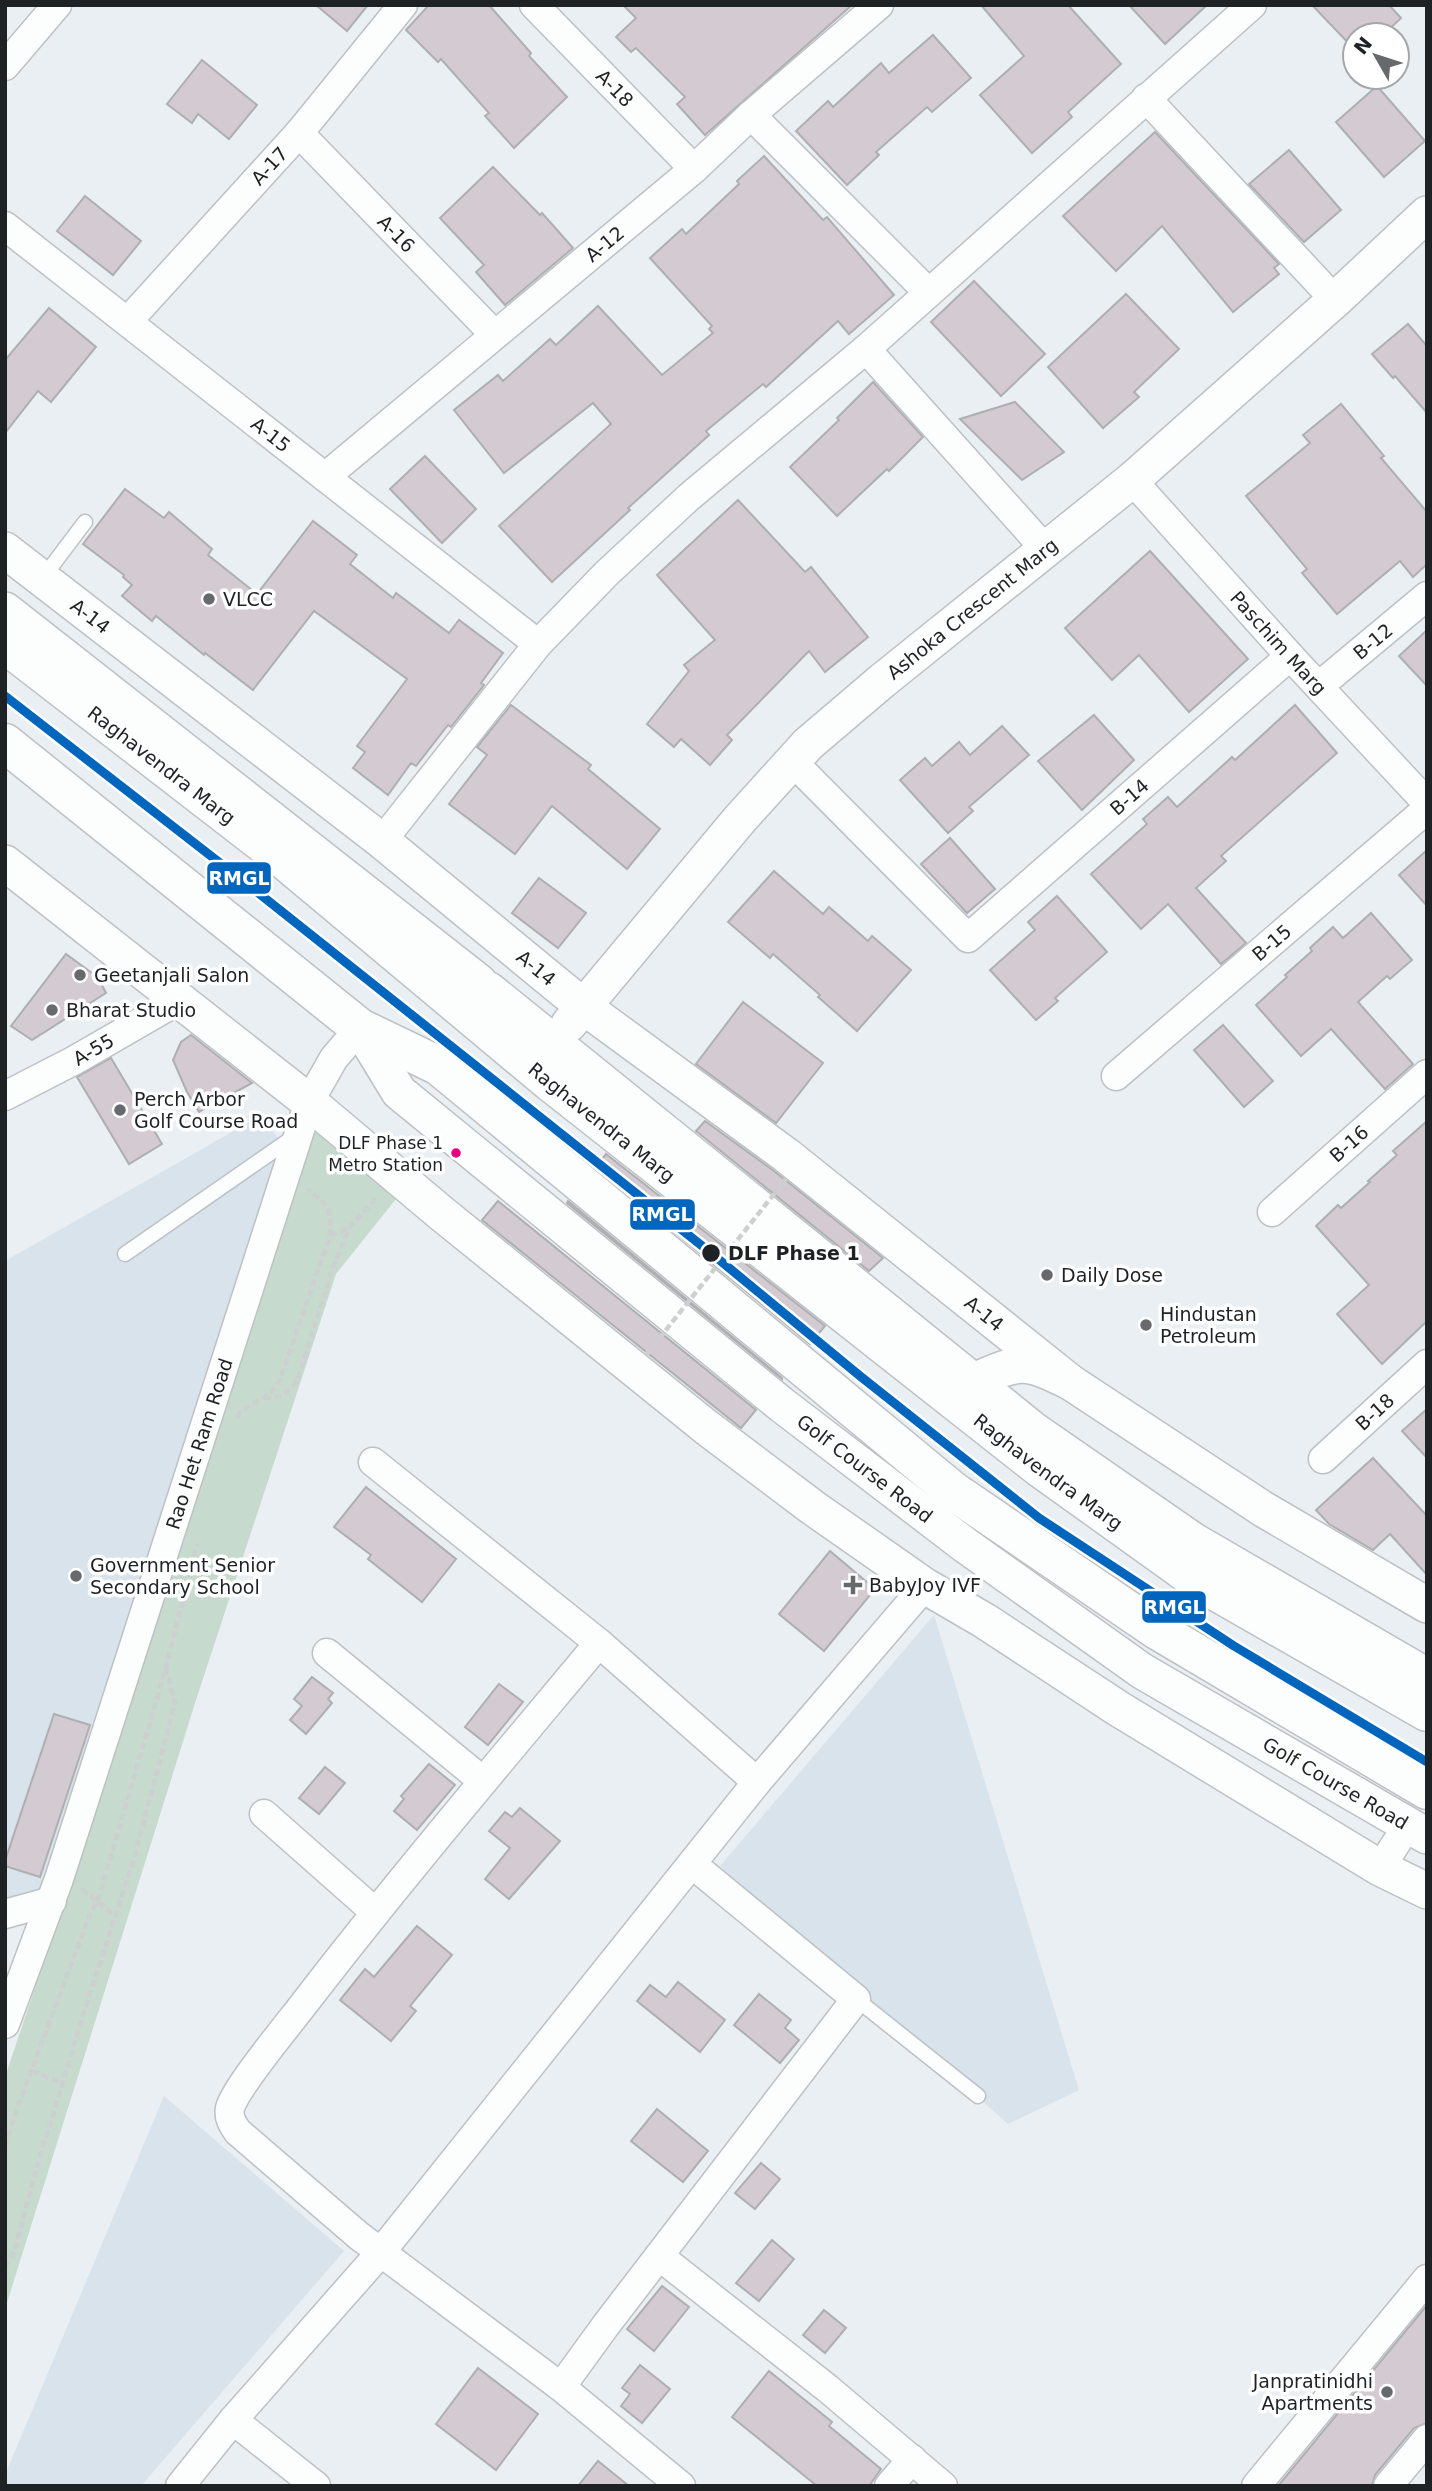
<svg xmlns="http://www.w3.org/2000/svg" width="1432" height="2491" viewBox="0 0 1432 2491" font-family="'DejaVu Sans',sans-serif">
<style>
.built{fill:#d8e3ec}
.green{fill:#c7dace}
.building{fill:#d4cbd2;stroke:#aeafb1;stroke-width:2}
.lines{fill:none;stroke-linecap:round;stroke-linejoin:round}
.service-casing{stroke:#bdc1c5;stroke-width:17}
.minor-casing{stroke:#bdc1c5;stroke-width:31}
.tertiary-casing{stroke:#bdc1c5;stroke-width:38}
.secondary-casing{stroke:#bdc1c5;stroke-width:41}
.path{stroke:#cdcfd0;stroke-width:4.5;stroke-dasharray:7 3.5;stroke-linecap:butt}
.service{stroke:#fcfdfd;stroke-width:14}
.minor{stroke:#fcfdfd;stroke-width:28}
.tertiary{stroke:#fcfdfd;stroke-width:35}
.secondary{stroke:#fcfdfd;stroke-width:38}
.path-bridge{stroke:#cdcfd0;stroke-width:4.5;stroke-dasharray:7 3.5;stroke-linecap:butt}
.metro-1-casing{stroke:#fff;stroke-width:14}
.metro-1{stroke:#0065bd;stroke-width:9}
.poi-dot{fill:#666a6d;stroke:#fff;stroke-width:2.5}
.bus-dot{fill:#e5007d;stroke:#fff;stroke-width:2.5}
.stop-dot{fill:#1f2225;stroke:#fff;stroke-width:2.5}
.labels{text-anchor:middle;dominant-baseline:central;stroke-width:7;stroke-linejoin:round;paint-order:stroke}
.bus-label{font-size:17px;fill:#1f2225;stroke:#fff;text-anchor:end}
.street-label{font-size:19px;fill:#1f2225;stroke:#fff}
.poi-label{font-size:19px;fill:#1f2225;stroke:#fff;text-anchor:start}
.stop-label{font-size:19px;font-weight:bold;fill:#1f2225;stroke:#fff;text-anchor:start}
.line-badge{stroke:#fff;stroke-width:2.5}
.badge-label{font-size:19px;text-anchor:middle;font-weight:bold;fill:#fff}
</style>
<rect width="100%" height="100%" fill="#eaeff3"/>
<g class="built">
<polygon points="260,1116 287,1148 44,1892 5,1902 5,1261"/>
<polygon points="934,1615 1079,2090 1008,2124 720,1866"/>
<polygon points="164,2096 344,2251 141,2486 5,2486 5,2475"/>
</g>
<polygon class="green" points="312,1118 396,1199 336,1274 196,1700 5,2309 5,2077 70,1884"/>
<g class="building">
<polygon points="316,5 368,5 347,31"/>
<polygon points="429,5 489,5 531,53 529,56 567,97 514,148 485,116 489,113 441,59 438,62 406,30"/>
<polygon points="623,5 852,5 705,135 677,104 685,97 636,48 631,52 616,37 636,18"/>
<polygon points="981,5 1068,5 1121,64 1068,112 1072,117 1032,153 980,95 1024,56"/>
<polygon points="1129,5 1207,5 1165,44"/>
<polygon points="1312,5 1389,5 1401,18 1383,35 1355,35 1355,50"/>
<polygon points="933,35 971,78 932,112 927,107 876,152 879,155 847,185 796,131 828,101 833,107 881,63 889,73"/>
<polygon points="202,60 257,105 229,139 198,114 192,123 167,104"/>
<polygon points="1377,86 1425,141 1384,177 1336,122"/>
<polygon points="1155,132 1279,264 1274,268 1279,274 1233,312 1162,226 1116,271 1063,216"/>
<polygon points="1289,150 1341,210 1304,242 1249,184"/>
<polygon points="764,156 823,220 827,217 894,295 849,334 838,321 766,387 763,384 706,431 709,435 628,508 630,510 552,582 499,526 611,424 593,403 504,473 454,410 498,375 503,381 550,339 556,345 598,306 662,375 713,333 709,329 712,326 650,258 682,229 686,234 739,184 737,181"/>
<polygon points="493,167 540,215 542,213 573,248 505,305 476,272 484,265 440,218"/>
<polygon points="85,196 141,241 113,275 57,231"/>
<polygon points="974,281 1045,354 1001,396 931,322"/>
<polygon points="1126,294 1179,349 1134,392 1139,397 1103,428 1048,367"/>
<polygon points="49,308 96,347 51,402 38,391 5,433 5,360"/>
<polygon points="1408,324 1427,346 1427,413 1395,376 1393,378 1372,354"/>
<polygon points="873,382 923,437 889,471 887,469 837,516 790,467 839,420 837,418"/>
<polygon points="1015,402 1064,452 1022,480 960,419"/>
<polygon points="1341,404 1384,456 1381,458 1427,512 1427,564 1413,577 1400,561 1337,614 1302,573 1307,569 1246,496 1310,443 1303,435"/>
<polygon points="425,456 476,509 442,543 390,489"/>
<polygon points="125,489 164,518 169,512 212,549 208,555 257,594 313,521 357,555 350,564 393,598 396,593 449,633 459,620 503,653 481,683 484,685 451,727 448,725 416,766 411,763 388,795 353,768 365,752 357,746 407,679 314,611 253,690 205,653 204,655 156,616 152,621 122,596 132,585 123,577 124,575 83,544"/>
<polygon points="738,500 805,572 811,567 868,637 825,672 809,651 727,735 732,740 710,765 681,739 674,747 647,724 689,671 684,665 715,640 657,575"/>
<polygon points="1150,551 1248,659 1189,712 1139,655 1112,680 1065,628"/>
<polygon points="1427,630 1427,686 1399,656"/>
<polygon points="511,705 591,765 588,769 660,829 627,869 552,806 515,854 449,804 487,755 477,747"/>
<polygon points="1295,705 1337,753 1221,856 1226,861 1196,888 1246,943 1221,964 1168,904 1141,929 1091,874 1147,824 1143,819 1168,797 1177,807 1232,757 1235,760"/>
<polygon points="1094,715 1134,760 1082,810 1038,761"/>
<polygon points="1002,726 1029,755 969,807 973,811 948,833 900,780 925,758 932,766 959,742 970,755"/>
<polygon points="950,838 995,889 967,913 921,864"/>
<polygon points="1427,850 1427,906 1399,875"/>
<polygon points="774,871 823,914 829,907 868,941 872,936 911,970 857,1031 818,997 820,995 773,954 770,958 728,922"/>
<polygon points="539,878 586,913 558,948 512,913"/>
<polygon points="1057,896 1107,952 1055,998 1058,1001 1036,1020 990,970 1035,930 1028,922"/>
<polygon points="1371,913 1412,960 1390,979 1387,976 1358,1002 1413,1064 1385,1089 1331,1029 1301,1056 1256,1005 1287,977 1285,975 1312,951 1310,948 1333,927 1343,938"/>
<polygon points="66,954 92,973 100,981 106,993 32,1040 11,1026"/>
<polygon points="743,1002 823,1063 776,1123 696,1064"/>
<polygon points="1223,1025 1273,1081 1244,1107 1194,1050"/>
<polygon points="191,1035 252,1083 199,1112 187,1092 173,1060 181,1042"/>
<polygon points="111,1058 162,1144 129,1164 77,1077"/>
<polygon points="705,1121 774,1171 883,1258 869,1271 696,1131"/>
<polygon points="1427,1121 1427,1321 1382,1364 1337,1314 1369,1285 1316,1226 1338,1205 1341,1208 1370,1182 1368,1181 1397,1155 1393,1151"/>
<polygon points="606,1154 825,1326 810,1344 596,1167"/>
<polygon points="498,1201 756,1410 741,1428 482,1220"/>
<polygon points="568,1201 782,1378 782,1379 567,1203"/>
<polygon points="1427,1409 1427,1458 1402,1431"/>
<polygon points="1373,1458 1427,1516 1427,1575 1390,1534 1373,1550 1329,1524 1316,1510"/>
<polygon points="366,1487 456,1559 422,1602 368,1559 371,1555 334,1527"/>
<polygon points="830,1551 875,1589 824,1651 779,1614"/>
<polygon points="312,1677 333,1693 328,1699 332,1703 306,1734 290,1720 302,1706 294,1699"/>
<polygon points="499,1684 523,1702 488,1745 465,1727"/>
<polygon points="54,1714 90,1725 40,1877 5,1866 5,1861"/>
<polygon points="429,1764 455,1785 417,1830 394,1811 404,1799 401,1796"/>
<polygon points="325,1767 345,1783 319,1814 299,1798"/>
<polygon points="520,1808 560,1841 509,1899 485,1879 510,1848 489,1831 505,1812 512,1817"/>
<polygon points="417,1926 452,1955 410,2006 416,2011 391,2041 340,2000 365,1969 374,1977"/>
<polygon points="678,1982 725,2020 700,2052 637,2001 650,1985 666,1997"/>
<polygon points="759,1994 791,2020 785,2028 799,2040 780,2063 734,2025"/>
<polygon points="657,2109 708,2151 683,2182 631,2141"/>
<polygon points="761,2163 780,2179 755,2209 735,2193"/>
<polygon points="772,2240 794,2259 759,2301 736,2283"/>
<polygon points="662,2286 689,2307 654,2351 627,2329"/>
<polygon points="1427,2305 1427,2423 1414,2428 1375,2475 1372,2486 1278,2486"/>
<polygon points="824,2310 846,2328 825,2353 803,2335"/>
<polygon points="640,2365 670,2389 642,2423 621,2406 630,2394 622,2388"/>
<polygon points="478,2368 538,2414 496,2470 436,2424"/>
<polygon points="769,2371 832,2422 829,2426 881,2469 869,2486 817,2486 732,2417"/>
<polygon points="598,2461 629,2486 578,2486"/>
</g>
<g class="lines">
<g class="service-casing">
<g id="service">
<polyline points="42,579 85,522"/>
<polyline points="125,1254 295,1136"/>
<polyline points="856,1999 978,2096"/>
</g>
</g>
<g class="minor-casing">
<g id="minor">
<path id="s1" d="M534,5L694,169"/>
<polyline points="5,66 57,5"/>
<polyline points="1146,98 1335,300"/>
<polyline points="751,115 928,292"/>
<path id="s2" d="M299,133L494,334"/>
<path id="s3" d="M5,226L538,644"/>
<path id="s4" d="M128,321L299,133L403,5"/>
<polyline points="866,349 1047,551"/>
<path id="s5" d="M325,477L694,169L751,115L879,5"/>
<path id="s6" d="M1132,480L1290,656L1427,803"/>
<path id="s7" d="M1319,686L1427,596"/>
<path id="s8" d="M792,761L968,938L1290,656"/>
<polyline points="382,841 538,644 607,573 689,497 866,349 1252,5"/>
<path id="s9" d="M1116,1076L1427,809"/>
<path id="s10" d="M5,1096L75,1060L179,1000"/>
<path id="s11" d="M1272,1212L1427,1074"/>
<path id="s12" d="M1323,1459L1427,1364"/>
<polyline points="373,1462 599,1643"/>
<polyline points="327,1653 483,1781"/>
<polyline points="264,1814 375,1912"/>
<polyline points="1380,1868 1408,1825"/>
<polyline points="5,1914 52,1901"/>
<path id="s13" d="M5,2024L59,1879L309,1102L334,1058L360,1028"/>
<polyline points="659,2256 827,2388 943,2486"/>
<polyline points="561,2387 606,2325 856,1999 692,1864"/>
<polyline points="233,2420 316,2486"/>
<polyline points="180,2486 233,2420 381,2252 757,1782 925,1586"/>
<path d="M681,2486L561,2387L359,2236L238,2132C233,2125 228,2118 230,2108C235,2089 286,2027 300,2009C396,1884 498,1764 599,1643L757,1782"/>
<polyline points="889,2486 912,2459"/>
<polyline points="1256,2486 1427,2279"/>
<polyline points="1388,2486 1427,2439"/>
</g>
</g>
<g class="tertiary-casing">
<g id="tertiary">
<path id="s14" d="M5,550L382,841L584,1007L786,1155L1070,1382"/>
<polyline points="5,610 479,982"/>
<polyline points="5,863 309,1102 441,1213 706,1427 812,1507 925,1586 985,1621 1119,1709 1380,1868 1427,1891"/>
<polyline points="418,972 489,990 1035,1431 1194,1541 1427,1676"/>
<path id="s15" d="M569,1024L740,819L808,744L882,681L1132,480L1335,300L1427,214"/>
<path id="s16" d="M360,1028L399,1092L782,1405L965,1545L1142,1671L1427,1836"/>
<path d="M974,1381C1020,1360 1025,1360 1070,1382L1263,1509L1427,1605"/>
</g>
</g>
<g class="secondary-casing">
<g id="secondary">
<path id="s17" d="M5,644L282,858L549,1081L1039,1467L1198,1581L1427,1712"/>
<polyline points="5,743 360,1028 439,1066 953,1491 1157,1630 1427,1790"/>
</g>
</g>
<g class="path">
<polyline points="330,1235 349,1228 377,1197"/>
<path d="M264,1398C279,1398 288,1394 297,1381L332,1270L349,1228"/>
<path d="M237,1417L241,1411L271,1393L280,1380L330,1235C332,1208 328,1205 307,1189"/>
<polyline points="82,1889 115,1916"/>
<polyline points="32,2071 62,2083"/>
<polyline points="5,2146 20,2101 89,1917 100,1894 166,1667 197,1544"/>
<polyline points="5,2267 15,2250 37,2167 83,2015 133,1862 175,1703 166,1668"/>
</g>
<use href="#service" class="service"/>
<use href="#minor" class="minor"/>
<use href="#tertiary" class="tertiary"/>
<use href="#secondary" class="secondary"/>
<polyline class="path-bridge" points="646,1355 786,1179"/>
<g class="metro-1-casing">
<polyline id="metro-1" points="5,696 256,891 711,1253 860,1376 1039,1518 1234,1646 1427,1762"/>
</g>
<use href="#metro-1" class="metro-1"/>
</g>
<g class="poi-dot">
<circle cx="209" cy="599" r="7"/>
<circle cx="80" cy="975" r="7"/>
<circle cx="52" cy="1010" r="7"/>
<circle cx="120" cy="1110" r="7"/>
<circle cx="1047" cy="1275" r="7"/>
<circle cx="1146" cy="1325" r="7"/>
<circle cx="76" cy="1576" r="7"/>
<path d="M849.5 1574.5h7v7h7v7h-7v7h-7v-7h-7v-7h7z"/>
<circle cx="1387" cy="2392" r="7"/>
</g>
<circle class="bus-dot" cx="456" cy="1153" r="6"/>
<circle class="stop-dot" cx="711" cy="1253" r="10"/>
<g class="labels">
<g class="bus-label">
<text x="443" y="1143">DLF Phase 1<tspan x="443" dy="22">Metro Station</tspan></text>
</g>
<g class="street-label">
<text stroke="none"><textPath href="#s1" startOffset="116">A-18</textPath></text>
<text stroke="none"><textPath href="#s4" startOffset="210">A-17</textPath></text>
<text stroke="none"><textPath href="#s2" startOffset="140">A-16</textPath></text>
<text stroke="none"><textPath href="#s5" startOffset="364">A-12</textPath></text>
<text stroke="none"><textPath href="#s3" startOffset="338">A-15</textPath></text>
<text stroke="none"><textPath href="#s15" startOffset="581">Ashoka Crescent Marg</textPath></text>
<text stroke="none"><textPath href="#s14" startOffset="108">A-14</textPath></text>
<text stroke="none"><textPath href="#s7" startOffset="70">B-12</textPath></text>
<text stroke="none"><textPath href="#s6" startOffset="219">Paschim Marg</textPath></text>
<text stroke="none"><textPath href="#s17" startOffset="198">Raghavendra Marg</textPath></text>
<text stroke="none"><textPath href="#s8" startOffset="464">B-14</textPath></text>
<text stroke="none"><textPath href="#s9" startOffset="205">B-15</textPath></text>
<text stroke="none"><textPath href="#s14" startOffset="676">A-14</textPath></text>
<text stroke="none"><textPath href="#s10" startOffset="100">A-55</textPath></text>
<text stroke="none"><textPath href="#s17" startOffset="765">Raghavendra Marg</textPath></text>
<text stroke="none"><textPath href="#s11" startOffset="103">B-16</textPath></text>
<text stroke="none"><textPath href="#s14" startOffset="1242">A-14</textPath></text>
<text stroke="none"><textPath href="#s12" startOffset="70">B-18</textPath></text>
<text stroke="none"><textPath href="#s13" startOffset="612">Rao Het Ram Road</textPath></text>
<text stroke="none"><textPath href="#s16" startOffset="674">Golf Course Road</textPath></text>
<text stroke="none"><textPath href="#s17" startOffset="1332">Raghavendra Marg</textPath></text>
<text stroke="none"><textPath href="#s16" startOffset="1241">Golf Course Road</textPath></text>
</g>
<g class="poi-label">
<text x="223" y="599">VLCC</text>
<text x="94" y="975">Geetanjali Salon</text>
<text x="66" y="1010">Bharat Studio</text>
<text x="134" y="1099">Perch Arbor<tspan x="134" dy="22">Golf Course Road</tspan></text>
<text x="1061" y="1275">Daily Dose</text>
<text x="1160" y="1314">Hindustan<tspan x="1160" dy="22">Petroleum</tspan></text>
<text x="90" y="1565">Government Senior<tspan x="90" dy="22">Secondary School</tspan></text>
<text x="869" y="1585">BabyJoy IVF</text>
<text x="1373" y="2381" text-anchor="end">Janpratinidhi<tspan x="1373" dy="22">Apartments</tspan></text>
</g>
<g class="stop-label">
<text x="728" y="1253">DLF Phase 1</text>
</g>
</g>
<g class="line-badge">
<rect x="206" y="861" width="66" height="34" rx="7" fill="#0065bd"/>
<rect x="629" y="1198" width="67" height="33" rx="7" fill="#0065bd"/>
<rect x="1141" y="1590" width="66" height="34" rx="7" fill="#0065bd"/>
</g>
<g class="badge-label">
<text x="239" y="885">RMGL</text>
<text x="662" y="1221">RMGL</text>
<text x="1174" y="1614">RMGL</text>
</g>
<rect width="1432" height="2491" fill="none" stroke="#1f2225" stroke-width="14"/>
<g transform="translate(1376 56) rotate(309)"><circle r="33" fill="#ffffff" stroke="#a5a7a8" stroke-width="2"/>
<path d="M0-5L12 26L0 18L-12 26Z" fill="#666a6d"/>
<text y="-10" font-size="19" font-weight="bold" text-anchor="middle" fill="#1f2225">N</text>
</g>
</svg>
